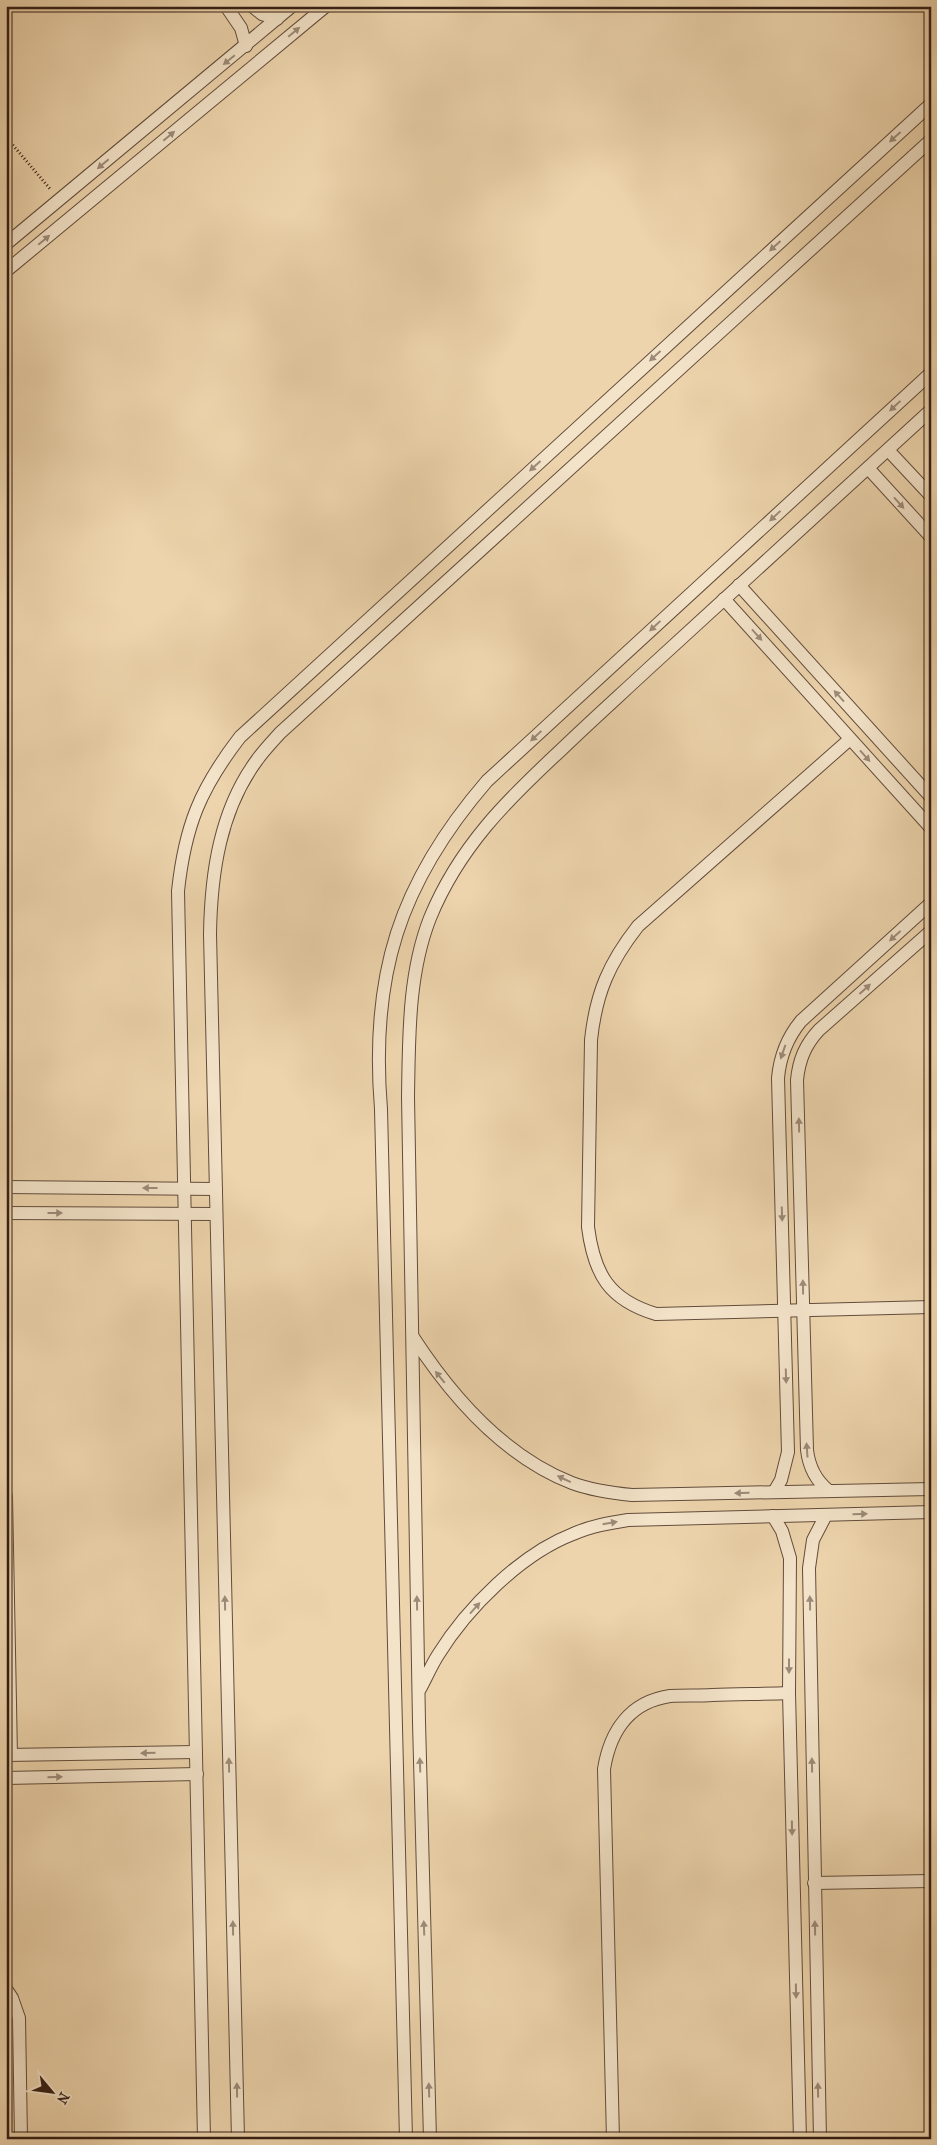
<svg xmlns="http://www.w3.org/2000/svg" width="937" height="2145" viewBox="0 0 937 2145" font-family="'IM FELL French Canon',serif">
<style>
.lines{fill:none;stroke-linecap:round;stroke-linejoin:round}
.minor-casing{stroke:#624c3b;stroke-width:14}
.path{stroke:#341e15;stroke-width:3;stroke-dasharray:1 2.5;stroke-linecap:butt}
.minor{stroke:#f3e3c9;stroke-width:12}
.oneway{fill:#9d8a78}
</style>
<rect width="100%" height="100%" fill="#edd4ac"/>
<filter id="stains"><feTurbulence type="fractalNoise" baseFrequency=".004" numOctaves="4"/><feColorMatrix values="0 0 0 0 .2 0 0 0 0 .09 0 0 0 0 .02 0 0 0 .5 -.17"/></filter>
<radialGradient id="worn" r=".72"><stop offset=".6" stop-color="#630" stop-opacity="0"/><stop offset="1" stop-color="#630" stop-opacity=".3"/></radialGradient>
<g class="lines">
<g class="minor-casing">
<g id="minor">
<polyline points="226,6 241,28 246,46"/>
<polyline points="252,6 262,14 277,19"/>
<polyline points="6,244 292,6"/>
<polyline points="6,271 326,6"/>
<polyline points="888,450 931,496"/>
<polyline points="868,468 931,537"/>
<polyline points="739,585 931,797"/>
<polyline points="724,599 931,828"/>
<path d="M850,739L638,926C609,963 596,993 591,1040L588,1227C594,1274 609,1300 656,1314L931,1307"/>
<polyline points="6,1187 216,1189"/>
<polyline points="6,1213 216,1214"/>
<path d="M413,1337C452,1397 503,1456 572,1483C591,1490 611,1493 632,1495L931,1489"/>
<path d="M829,1491C815,1480 809,1467 807,1450L797,1080C799,1060 805,1045 819,1030L931,931"/>
<path d="M774,1492L781,1480L788,1452L778,1078C780,1056 787,1038 801,1021L931,903"/>
<polyline points="6,1496 11,1755"/>
<polyline points="773,1516 782,1531 790,1558 789,1693 800,2139"/>
<path d="M420,1689C426,1678 431,1666 438,1655C467,1608 521,1554 573,1534C591,1526 609,1523 628,1520L931,1512"/>
<polyline points="6,1755 196,1752"/>
<polyline points="6,1778 197,1774"/>
<polyline points="814,1883 931,1881"/>
<polyline points="6,1989 12,1998 19,2018 21,2139"/>
<path d="M204,2139L178,891C185,826 200,789 240,737L931,104"/>
<path d="M238,2139L210,934C211,873 220,810 257,760C264,750 272,742 280,733L931,140"/>
<path d="M406,2139L381,1109C370,976 399,883 487,781L931,373"/>
<path d="M430,2139L419,1722L408,1097C409,1038 408,974 430,918C459,847 507,800 562,749C590,722 619,696 648,669C742,582 837,497 931,410"/>
<path d="M613,2139L604,1769C610,1732 629,1702 670,1696C684,1695 699,1696 712,1695C738,1694 764,1694 789,1693"/>
<polyline points="820,2139 809,1568 813,1540 826,1515"/>
</g>
</g>
<polyline class="path" points="6,137 51,190"/>
<use href="#minor" class="minor"/>
</g>
<defs><path id="oneway-solid" d="M-6-.8H1V-3.2L6.5 0L1 3.2V.8H-6Z" transform="scale(1.25)"/></defs>
<g class="oneway">
<use href="#oneway-solid" transform="translate(294 32) rotate(-40)"/>
<use href="#oneway-solid" transform="translate(229 60) rotate(141)"/>
<use href="#oneway-solid" transform="translate(169 136) rotate(-40)"/>
<use href="#oneway-solid" transform="translate(895 137) rotate(138)"/>
<use href="#oneway-solid" transform="translate(103 164) rotate(140)"/>
<use href="#oneway-solid" transform="translate(44 240) rotate(-40)"/>
<use href="#oneway-solid" transform="translate(775 246) rotate(138)"/>
<use href="#oneway-solid" transform="translate(655 356) rotate(138)"/>
<use href="#oneway-solid" transform="translate(895 406) rotate(137)"/>
<use href="#oneway-solid" transform="translate(535 466) rotate(138)"/>
<use href="#oneway-solid" transform="translate(899 503) rotate(48)"/>
<use href="#oneway-solid" transform="translate(775 516) rotate(137)"/>
<use href="#oneway-solid" transform="translate(655 626) rotate(137)"/>
<use href="#oneway-solid" transform="translate(757 635) rotate(48)"/>
<use href="#oneway-solid" transform="translate(839 696) rotate(-132)"/>
<use href="#oneway-solid" transform="translate(536 736) rotate(137)"/>
<use href="#oneway-solid" transform="translate(865 756) rotate(48)"/>
<use href="#oneway-solid" transform="translate(895 936) rotate(138)"/>
<use href="#oneway-solid" transform="translate(865 989) rotate(-42)"/>
<use href="#oneway-solid" transform="translate(783 1052) rotate(109)"/>
<use href="#oneway-solid" transform="translate(799 1125) rotate(-91)"/>
<use href="#oneway-solid" transform="translate(150 1188) rotate(-180)"/>
<use href="#oneway-solid" transform="translate(55 1213)"/>
<use href="#oneway-solid" transform="translate(782 1214) rotate(88)"/>
<use href="#oneway-solid" transform="translate(803 1287) rotate(-91)"/>
<use href="#oneway-solid" transform="translate(786 1376) rotate(88)"/>
<use href="#oneway-solid" transform="translate(440 1377) rotate(-129)"/>
<use href="#oneway-solid" transform="translate(807 1450) rotate(-94)"/>
<use href="#oneway-solid" transform="translate(564 1479) rotate(-155)"/>
<use href="#oneway-solid" transform="translate(742 1493) rotate(179)"/>
<use href="#oneway-solid" transform="translate(860 1514) rotate(-1)"/>
<use href="#oneway-solid" transform="translate(610 1523) rotate(-10)"/>
<use href="#oneway-solid" transform="translate(225 1603) rotate(-91)"/>
<use href="#oneway-solid" transform="translate(417 1603) rotate(-91)"/>
<use href="#oneway-solid" transform="translate(810 1603) rotate(-91)"/>
<use href="#oneway-solid" transform="translate(475 1608) rotate(-48)"/>
<use href="#oneway-solid" transform="translate(789 1666) rotate(90)"/>
<use href="#oneway-solid" transform="translate(148 1753) rotate(179)"/>
<use href="#oneway-solid" transform="translate(229 1765) rotate(-91)"/>
<use href="#oneway-solid" transform="translate(420 1765) rotate(-92)"/>
<use href="#oneway-solid" transform="translate(812 1765) rotate(-91)"/>
<use href="#oneway-solid" transform="translate(55 1777) rotate(-1)"/>
<use href="#oneway-solid" transform="translate(792 1828) rotate(89)"/>
<use href="#oneway-solid" transform="translate(233 1928) rotate(-91)"/>
<use href="#oneway-solid" transform="translate(424 1928) rotate(-92)"/>
<use href="#oneway-solid" transform="translate(815 1928) rotate(-91)"/>
<use href="#oneway-solid" transform="translate(796 1991) rotate(89)"/>
<use href="#oneway-solid" transform="translate(237 2090) rotate(-91)"/>
<use href="#oneway-solid" transform="translate(429 2090) rotate(-92)"/>
<use href="#oneway-solid" transform="translate(818 2090) rotate(-91)"/>
</g>
<rect width="937" height="2145" fill="none" stroke="#edd4ac" stroke-width="25"/>
<rect x="8" y="8" width="922" height="2130" fill="none" stroke="#341e15" stroke-width="2.5"/>
<rect x="12" y="12" width="912" height="2120" fill="none" stroke="#341e15"/>
<g transform="translate(52 2092) rotate(119)" stroke="#f3e3c9" stroke-width="4" paint-order="stroke">
<path d="M0-4L9 19L0 12L-9 19Z" fill="#341e15"/>
<text y="-8" font-size="14" font-weight="bold" text-anchor="middle" fill="#341e15">N</text>
</g>
<rect width="100%" height="100%" filter="url(#stains)"/>
<rect width="100%" height="100%" fill="url(#worn)"/>
</svg>
